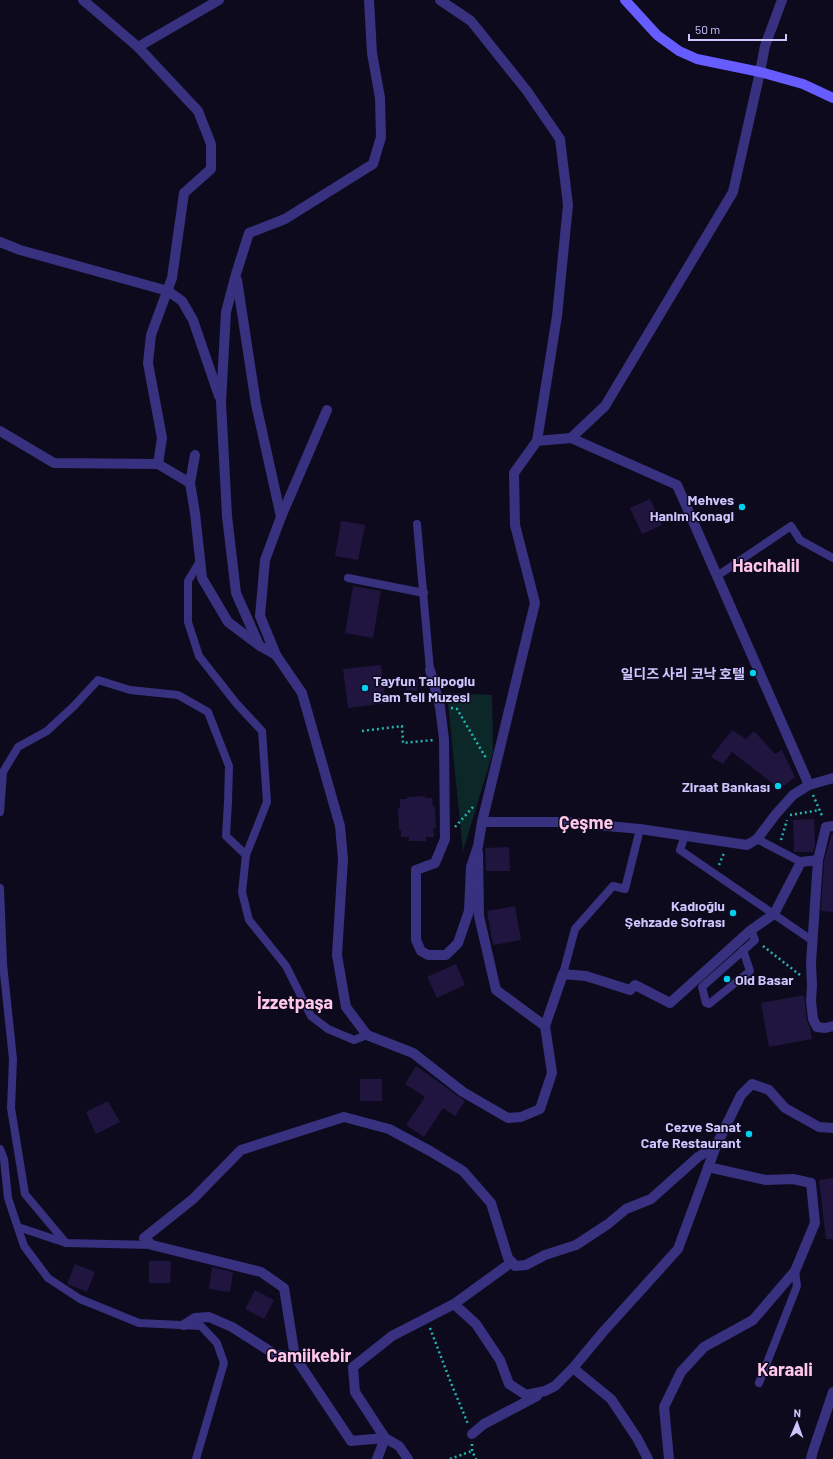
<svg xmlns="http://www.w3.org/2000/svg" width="833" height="1459" viewBox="0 0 833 1459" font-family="Barlow,'Noto Sans KR',sans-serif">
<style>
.green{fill:#0c2727}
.building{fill:#1f153f}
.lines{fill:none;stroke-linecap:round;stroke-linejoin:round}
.path{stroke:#24b5b2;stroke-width:2.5;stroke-dasharray:2 3;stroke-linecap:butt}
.service{stroke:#37317f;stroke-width:8}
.minor{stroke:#37317f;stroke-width:10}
.tertiary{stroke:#37317f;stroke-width:10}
.secondary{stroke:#675cff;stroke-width:10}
.poi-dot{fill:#00cff0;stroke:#0e0a1d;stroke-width:1.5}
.labels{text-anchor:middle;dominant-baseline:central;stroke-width:3;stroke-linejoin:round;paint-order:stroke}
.poi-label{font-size:14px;font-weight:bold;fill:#cec5ff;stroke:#0e0a1d;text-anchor:end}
.district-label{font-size:18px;font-weight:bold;fill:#ffc7e9;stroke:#0e0a1d}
</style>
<rect width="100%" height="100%" fill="#0e0a1d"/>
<polygon class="green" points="447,693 492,695 493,752 463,851"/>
<g class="building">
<polygon points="650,499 662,525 642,534 630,508"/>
<polygon points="341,521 365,525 358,560 335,556"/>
<polygon points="353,586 381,591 373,638 345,633"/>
<polygon points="381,665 386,703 348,708 343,669"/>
<polygon points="407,679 418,680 417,691 406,690"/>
<polygon points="732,730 746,739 754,731 775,754 782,750 795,777 780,789 732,752 723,764 711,757"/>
<polygon points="425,796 425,798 432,798 433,807 435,806 436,828 433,828 434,837 426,837 426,841 409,841 409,837 401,837 401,830 399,830 398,808 400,808 400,799 407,799 407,797"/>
<polygon points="814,819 815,846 813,852 794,852 793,820"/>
<polygon points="833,833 833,912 821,911 824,861 831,836"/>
<polygon points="509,847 510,871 486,871 485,848"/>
<polygon points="515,906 521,940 493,945 487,911"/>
<polygon points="456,964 465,985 437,998 427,977"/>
<polygon points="804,995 807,1020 810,1028 812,1039 769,1047 761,1003"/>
<polygon points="416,1066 465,1101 455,1116 443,1108 424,1137 406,1125 425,1097 405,1084"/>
<rect x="360" y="1079" width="22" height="22"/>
<polygon points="108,1101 120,1122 96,1134 86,1112"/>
<polygon points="833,1178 833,1239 826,1239 819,1180"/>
<polygon points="149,1261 171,1261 170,1283 149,1283"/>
<polygon points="75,1264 95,1272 87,1292 67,1284"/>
<polygon points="212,1267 233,1272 230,1292 209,1289"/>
<polygon points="255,1290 274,1300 264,1319 245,1309"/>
</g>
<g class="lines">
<g class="path">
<polyline points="451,708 457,709 486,758"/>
<polyline points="362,731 402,726 403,743 434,740"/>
<polyline points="813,795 823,818"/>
<polyline points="790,815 820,810"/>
<polyline points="455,827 473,807"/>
<polyline points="781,840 787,820"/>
<polyline points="719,865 724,853"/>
<polyline points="763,946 800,975"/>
<polyline points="430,1328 451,1383 468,1424"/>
<polyline points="472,1444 472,1451 476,1459"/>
<polyline points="450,1459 472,1451"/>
</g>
<g class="service">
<polyline points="417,524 430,670"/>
<polyline points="200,561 188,581 188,622 199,656 236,703 262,731 267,802 246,855 242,892 249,920 286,966 311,1016 328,1029 354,1040 367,1035"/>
<polyline points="717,576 791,526 800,540 833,558"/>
<polyline points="348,578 424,593"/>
<polyline points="0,812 3,772 18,747 47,731 74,706 98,680 130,690 178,695 208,712 229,766 228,802 226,836 246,855"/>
<polyline points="685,835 680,850 813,941"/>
<polyline points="757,839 801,862"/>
<polyline points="0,888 3,964 13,1059 11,1108 25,1194 66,1243"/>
<polyline points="743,950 750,971 709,1004 706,1003 702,987 755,940 751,930"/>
<polyline points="563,974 575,929 613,886 625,889 640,829"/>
<polyline points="0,1149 4,1159 8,1198 24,1246 48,1278 80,1299 139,1323 201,1326 217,1343 224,1363 196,1459"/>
<polyline points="18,1227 66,1243 152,1245"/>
<polyline points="759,1383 797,1286 795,1271"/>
</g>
<g class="minor">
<polyline points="83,0 138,47 198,111 211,144 211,169 184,193 172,278 151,335 148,363 162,438 158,464"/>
<polyline points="440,0 471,21 527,91 560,139 568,205 557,316 537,441"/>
<polyline points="138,47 219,0"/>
<polyline points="0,242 20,250 168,291 182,301 193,320 219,396"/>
<polyline points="237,280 256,404 281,517"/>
<polyline points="0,431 54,463 158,464 190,483"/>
<polyline points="571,438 677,485 809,785"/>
<polyline points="195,455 190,483 195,513 202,578 228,622 260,646 276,655 302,693 340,826 343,859 337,955 346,1007 367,1035 413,1053 463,1092 508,1118 521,1117 540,1109 552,1073 545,1026 563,974 586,976 630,990 635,985 670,1003 751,930 774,914 801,862 818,860 826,827 833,826"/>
<polyline points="259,645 236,593 227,516 221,402 226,312 236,274 249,233 285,219 373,164 381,137 380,98 372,53 369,0"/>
<polyline points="276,655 260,616 265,560 281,517 327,410"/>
<polyline points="430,670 440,707 444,739 445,839 435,863 416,870 416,940 421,951 428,955 446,955 458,943 469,911 471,867 478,846 482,822 564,822 640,829 747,845 757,839 776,814 793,795 809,785 833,778"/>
<polyline points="482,822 535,603 515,525 514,473 537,441 571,438 605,406 733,192 760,72"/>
<polyline points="478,852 479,916 496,990 545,1026"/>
<polyline points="818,860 811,963 812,985 811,1001 813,1019 817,1027 825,1028 833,1026"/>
<polyline points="454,1304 512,1262"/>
<polyline points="184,1325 195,1318 209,1317 232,1327 276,1355 295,1357"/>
<polyline points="573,1368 611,1399 637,1438 648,1459"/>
<polyline points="472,1434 484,1424 537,1396"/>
<polyline points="377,1459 385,1438 355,1392 353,1367 392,1336 454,1304 476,1324 500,1360 509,1384 526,1395 545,1391 555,1386 573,1368 603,1332 678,1249 716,1146 741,1095 752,1084 769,1090 785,1108 819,1127 833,1128"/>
<polyline points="408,1459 399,1446 385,1438 351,1441 295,1357 284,1288 261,1272 152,1245 144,1238 193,1199 241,1150 344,1117 389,1129 430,1151 463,1171 491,1203 508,1258 515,1266 526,1265 545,1255 576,1245 608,1224 626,1209 651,1199 698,1157 716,1146"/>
<polyline points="669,1459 664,1407 681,1372 704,1347 753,1320 795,1271 815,1223 811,1183 793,1179 766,1180 708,1167"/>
<polyline points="811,1459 813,1451 833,1392"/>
</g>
<polyline class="tertiary" points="760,72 765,46 782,0"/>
<polyline class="secondary" points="625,0 657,35 679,51 697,59 760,72 803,84 833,98"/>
</g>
<g class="poi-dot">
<circle cx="742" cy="507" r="4"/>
<circle cx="753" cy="673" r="4"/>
<circle cx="365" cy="688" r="4"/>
<circle cx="778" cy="786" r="4"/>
<circle cx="733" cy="913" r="4"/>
<circle cx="727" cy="979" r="4"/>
<circle cx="749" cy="1134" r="4"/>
</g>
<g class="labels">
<g class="poi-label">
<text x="734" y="499">Mehves<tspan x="734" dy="16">Hanim Konagi</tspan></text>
<text x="745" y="673">일디즈 사리 코낙 호텔</text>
<text x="373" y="680" text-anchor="start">Tayfun Talipoglu<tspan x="373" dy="16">Bam Teli Muzesi</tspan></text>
<text x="770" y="786">Ziraat Bankası</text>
<text x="725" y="905">Kadıoğlu<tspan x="725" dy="16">Şehzade Sofrası</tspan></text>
<text x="735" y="979" text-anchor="start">Old Basar</text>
<text x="741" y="1126">Cezve Sanat<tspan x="741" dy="16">Cafe Restaurant</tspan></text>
</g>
<g class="district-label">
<text x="766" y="565">Hacıhalil</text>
<text x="586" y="822">Çeşme</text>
<text x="295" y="1002">İzzetpaşa</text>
<text x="309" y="1355">Camiikebir</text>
<text x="785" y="1369">Karaali</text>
</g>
</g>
<g transform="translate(797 1423) rotate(2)" stroke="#0e0a1d" stroke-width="3" paint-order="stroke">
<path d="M0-3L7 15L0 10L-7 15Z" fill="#cec5ff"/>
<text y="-6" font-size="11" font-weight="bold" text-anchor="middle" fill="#cec5ff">N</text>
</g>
<path d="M689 34v6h97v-6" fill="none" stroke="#cec5ff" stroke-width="2"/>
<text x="695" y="34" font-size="12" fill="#cec5ff" stroke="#0e0a1d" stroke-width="3" paint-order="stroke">50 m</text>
</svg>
